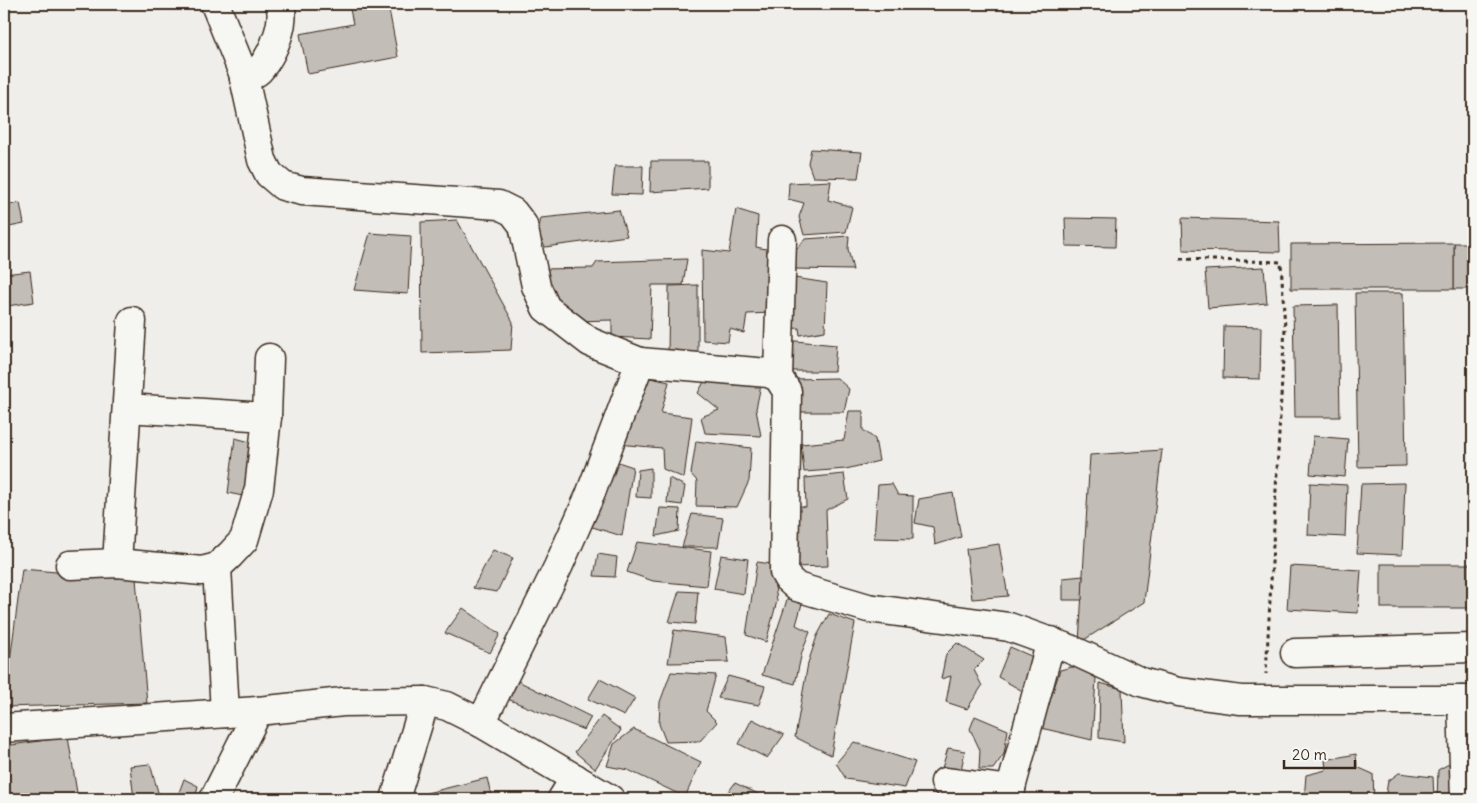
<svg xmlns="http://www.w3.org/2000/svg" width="1477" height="803" viewBox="0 0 1477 803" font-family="Delius,sans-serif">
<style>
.building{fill:#c2bdb7;stroke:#3b2a1e}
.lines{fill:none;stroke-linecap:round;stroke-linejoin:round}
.minor-casing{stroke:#3b2a1e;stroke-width:31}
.path{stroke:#3b2a1e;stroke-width:3;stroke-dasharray:4 4;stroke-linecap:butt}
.minor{stroke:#f6f6f2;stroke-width:28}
</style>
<rect width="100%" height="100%" fill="#efeeea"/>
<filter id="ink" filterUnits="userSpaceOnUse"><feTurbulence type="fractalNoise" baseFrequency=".02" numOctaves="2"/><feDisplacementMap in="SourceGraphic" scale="10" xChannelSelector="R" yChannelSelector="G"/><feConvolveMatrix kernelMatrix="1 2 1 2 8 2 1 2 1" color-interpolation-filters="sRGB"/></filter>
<g filter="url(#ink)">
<g class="building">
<polygon points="349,4 388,4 398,57 308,74 300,34 353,24"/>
<polygon points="811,149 862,152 858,178 813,177 808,163"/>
<polygon points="651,161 708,161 708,188 650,192"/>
<polygon points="615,166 643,166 642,195 612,194"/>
<polygon points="831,181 828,200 852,207 846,232 804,235 799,217 804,203 788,199 789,183"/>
<polygon points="20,203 24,224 4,228 4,206"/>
<polygon points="736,209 758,216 756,247 776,251 773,313 747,314 744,333 730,329 728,342 703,340 702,250 729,253"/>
<polygon points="619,210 627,236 545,247 538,233 541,218"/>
<polygon points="1065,218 1116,219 1115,247 1066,246"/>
<polygon points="1182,218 1279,221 1280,252 1183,250"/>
<polygon points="457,220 513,322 511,350 422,353 421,222"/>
<polygon points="370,233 411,236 408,294 354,290"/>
<polygon points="849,236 848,249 853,270 794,269 796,250 805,239"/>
<rect x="1454" y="243" width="19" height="46"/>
<polygon points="1454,243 1454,289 1291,289 1291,244"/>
<polygon points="687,259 683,285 652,285 650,339 612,337 612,320 575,321 555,308 543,269 593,268 597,262"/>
<polygon points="1264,267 1267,303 1208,308 1205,270"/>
<polygon points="30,271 34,302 7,306 4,274"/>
<polygon points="788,277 827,283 825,331 800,335 799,328 785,329"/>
<polygon points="698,285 698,354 668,354 669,286"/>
<polygon points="1355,293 1403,293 1406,466 1358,467"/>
<polygon points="1338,305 1340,417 1295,417 1293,306"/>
<polygon points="1224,326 1261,327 1260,379 1223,378"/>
<polygon points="786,340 836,345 834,371 793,371 784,357"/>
<polygon points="646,377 669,382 661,413 692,417 684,478 663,469 662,448 617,444"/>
<polygon points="706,378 761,385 756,409 761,436 705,433 701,417 719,410 698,393"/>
<polygon points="837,378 849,389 844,412 797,412 794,379"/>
<polygon points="849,411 863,411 863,430 875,439 879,461 846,469 804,472 801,444 844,440"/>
<polygon points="1313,436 1348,439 1345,477 1310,474"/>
<polygon points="235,438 254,443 253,498 228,493"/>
<polygon points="696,441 751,448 749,481 737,507 696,506 697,481 691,474"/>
<polygon points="1162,450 1144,602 1079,643 1090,455"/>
<polygon points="612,460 633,467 622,536 589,526"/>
<polygon points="651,468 651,498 636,497 638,470"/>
<polygon points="844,474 848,499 826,510 828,566 793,567 794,505 806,507 805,478"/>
<polygon points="669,478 685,486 682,505 667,503"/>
<polygon points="1310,483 1347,485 1345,537 1308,535"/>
<polygon points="1405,483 1402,555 1357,553 1361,484"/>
<polygon points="892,484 898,495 913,496 913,539 874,538 878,485"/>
<polygon points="953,493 961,537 935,545 933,527 915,523 919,499"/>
<polygon points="660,508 680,509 679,531 656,536"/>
<polygon points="692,514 723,518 718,547 682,547"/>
<polygon points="637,542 711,551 707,586 653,581 627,572"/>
<polygon points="999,544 1008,596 972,599 966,549"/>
<polygon points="493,550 513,558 497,592 473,588"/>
<polygon points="598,554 617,557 615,577 594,576"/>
<polygon points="721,555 748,559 744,594 714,589"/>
<polygon points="757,562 772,564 777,601 766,642 746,635"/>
<rect x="1381" y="564" width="92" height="44"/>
<polygon points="1290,566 1361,570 1358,613 1287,609"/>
<polygon points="22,569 136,579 147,703 4,707"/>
<polygon points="1083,576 1082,600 1063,600 1063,578"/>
<polygon points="679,591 698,592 695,624 669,622"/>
<polygon points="788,597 803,600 796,625 810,632 802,652 795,684 762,675"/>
<polygon points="463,608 500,634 490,653 445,633"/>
<polygon points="829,614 855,623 831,755 795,737 808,663 817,636"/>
<polygon points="674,630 726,637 729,662 668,663"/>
<polygon points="957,643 984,660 974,670 982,686 967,709 946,702 951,676 941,679 946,654"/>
<polygon points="1010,647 1038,659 1026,693 998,677"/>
<polygon points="1076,666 1096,678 1092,740 1041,728 1060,670"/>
<polygon points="671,672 716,675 706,711 717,722 700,741 666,742 659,724 660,702"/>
<polygon points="728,676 765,686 759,705 718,698"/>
<polygon points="514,679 591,717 584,730 505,698"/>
<polygon points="600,679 635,698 624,716 588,699"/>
<polygon points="1100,683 1122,689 1124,742 1099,738"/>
<polygon points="602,716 621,730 595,769 575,752"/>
<polygon points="975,716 1008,730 1004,754 993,769 979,769 980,750 970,729"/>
<polygon points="752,719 784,735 767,758 739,744"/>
<polygon points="634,729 701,762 685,797 628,770 607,766 614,744"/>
<polygon points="68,737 78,799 4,799 4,746"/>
<polygon points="854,742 915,762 905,788 846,779 836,763"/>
<polygon points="948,748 965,751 959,779 940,775"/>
<polygon points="1356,754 1357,767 1373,774 1374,799 1304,799 1306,775 1326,770 1325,760"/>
<polygon points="1456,760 1456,799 1437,799 1438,770"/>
<polygon points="150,764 160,799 134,799 130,766"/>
<polygon points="1399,773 1433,777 1434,799 1385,799 1388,781"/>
<polygon points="487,778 492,799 403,799"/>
<polygon points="184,779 198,786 195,799 185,799 178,795"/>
<polygon points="735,783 769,799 723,799"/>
</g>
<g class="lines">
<g class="minor-casing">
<g id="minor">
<polyline points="215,4 243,73 262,160 269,174 283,186 302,191 499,205 513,212 523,225 536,286 546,308 590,342 640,362 768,373 778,377 787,391 784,572 788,579 797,587 868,608 1009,627 1070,649 1141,682 1178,692 1241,700 1473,700"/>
<path d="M244,79C250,76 257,74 261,68C273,53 286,23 280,4"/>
<polyline points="778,377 782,240"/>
<polyline points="127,408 267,417"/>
<polyline points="117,563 132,321"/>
<polyline points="70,565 117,563 202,571 217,567 230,555 244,540 259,489 267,417 269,358"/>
<polyline points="217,567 225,713"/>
<polyline points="1295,653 1473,648"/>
<polyline points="1462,700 1465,799"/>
<polyline points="481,723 558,567 590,495 640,362"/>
<polyline points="4,728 258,711 343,702 425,701 447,706 481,723 610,799"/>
<polyline points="945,782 1011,790"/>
<polyline points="214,799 258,711"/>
<polyline points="395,799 425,701"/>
<polyline points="562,799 575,778"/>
<polyline points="1008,799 1051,641"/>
</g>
</g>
<polyline class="path" points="1180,259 1281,262 1285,328 1283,360 1266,674"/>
<use href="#minor" class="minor"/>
</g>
</g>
<rect width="1477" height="803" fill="none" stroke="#f6f6f2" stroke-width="20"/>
<rect x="10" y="10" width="1457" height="783" fill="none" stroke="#3b2a1e" stroke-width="2" filter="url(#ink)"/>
<path d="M1284 760v8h71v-8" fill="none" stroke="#3b2a1e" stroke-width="2.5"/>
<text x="1292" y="760" font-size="15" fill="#3b2a1e" stroke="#f6f6f2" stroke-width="4" paint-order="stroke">20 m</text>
</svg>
